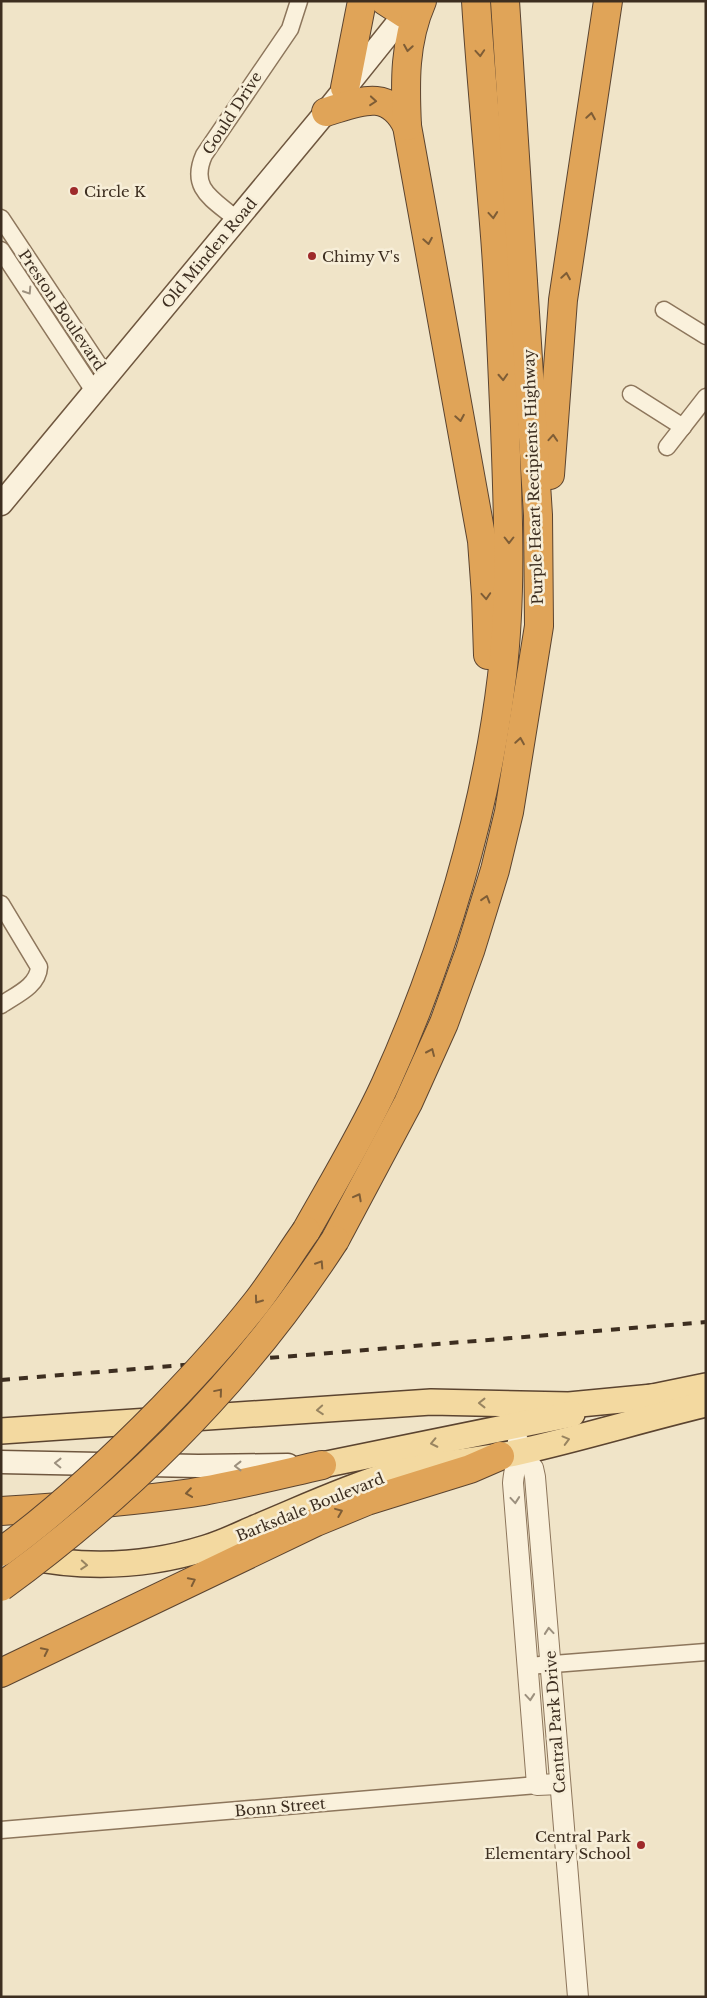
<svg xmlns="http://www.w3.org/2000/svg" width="707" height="1998" viewBox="0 0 707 1998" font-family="'Libre Baskerville',serif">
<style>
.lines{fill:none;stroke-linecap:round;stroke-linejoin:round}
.minor-casing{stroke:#8d765c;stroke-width:19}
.tertiary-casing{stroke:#8d765c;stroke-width:22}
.secondary-casing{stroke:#6f573f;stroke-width:25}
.primary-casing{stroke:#5b4430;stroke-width:28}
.motorway-casing{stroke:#5b4430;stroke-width:30}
.minor{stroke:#faf1dc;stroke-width:16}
.tertiary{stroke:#faf1dc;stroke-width:20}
.secondary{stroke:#faf1dc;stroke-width:22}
.primary{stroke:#f3d9a0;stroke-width:25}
.motorway{stroke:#e0a458;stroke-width:28}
.rail{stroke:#3d2e20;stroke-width:4;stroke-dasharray:9 9;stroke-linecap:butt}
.motorway-bridge-casing{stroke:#5b4430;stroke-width:30;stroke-linecap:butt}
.motorway-bridge{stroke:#e0a458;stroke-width:28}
.oneway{stroke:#7e5d36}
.oneway2{stroke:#9c907e}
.oneway3{stroke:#988460}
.poi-dot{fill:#9e2a2b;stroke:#f7eed8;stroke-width:2}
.labels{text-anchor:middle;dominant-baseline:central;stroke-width:5;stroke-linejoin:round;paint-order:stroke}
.street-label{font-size:15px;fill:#3d2e20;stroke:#f7eed8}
.poi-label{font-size:15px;fill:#3d2e20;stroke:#f7eed8;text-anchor:start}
</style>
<rect width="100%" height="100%" fill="#f0e4c8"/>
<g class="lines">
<g class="minor-casing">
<g id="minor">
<polyline points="1,218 106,376"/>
<path d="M236,219C213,199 189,189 204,155L290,29L299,1"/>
<polyline points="1,250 94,391"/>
<polyline points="664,310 706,336"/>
<polyline points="631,394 683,427"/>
<polyline points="667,447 706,397"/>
<path d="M1,904L39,967C38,986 16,995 1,1005"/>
<polyline points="528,1666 706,1652"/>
<polyline points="1,1830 537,1785"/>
</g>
</g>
<g class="tertiary-casing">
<g id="tertiary">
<path d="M518,1441C519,1456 514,1469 513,1483L537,1785L560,1784"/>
<polyline points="519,1452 533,1468 535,1477 578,1997"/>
</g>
</g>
<g class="secondary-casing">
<g id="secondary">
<polyline points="1,504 326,112 415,1"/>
<polyline points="1,1462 198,1466 288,1465"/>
</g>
</g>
<g class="primary-casing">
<g id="primary">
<polyline points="638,1400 706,1386"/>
<polyline points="1,1431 431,1402 569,1405 653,1397"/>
<polyline points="322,1465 572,1414"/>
<path d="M23,1556C85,1569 145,1567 206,1548C223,1543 239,1535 255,1528C299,1510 343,1489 389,1475C431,1463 476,1462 519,1452C582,1438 643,1419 706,1404"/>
</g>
</g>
<g class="motorway-casing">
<g id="motorway">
<polyline points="385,1 405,14"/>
<polyline points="345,88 362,1"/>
<path d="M326,112C359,102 388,87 407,126L482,541L486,596L488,655"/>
<path d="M407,126C405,83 404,42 422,1"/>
<polyline points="550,475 563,300 608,1"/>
<path d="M306,1231C333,1183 362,1135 385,1085C442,960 486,812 502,676C512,593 508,510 505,427C502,364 500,300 495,236C489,158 481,80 476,1"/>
<polyline points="335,1240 408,1103 444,1023 470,951 495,870 509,812 539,626 538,515 505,1"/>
<path d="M1,1511C65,1507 128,1502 191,1493C235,1486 278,1475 322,1465"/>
<polyline points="1,1673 316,1522 367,1501 470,1469 500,1456"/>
</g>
</g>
<use href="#minor" class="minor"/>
<use href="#tertiary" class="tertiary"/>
<use href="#secondary" class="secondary"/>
<use href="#primary" class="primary"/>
<use href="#motorway" class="motorway"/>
<polyline class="rail" points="1,1380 706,1322"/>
<g class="motorway-bridge-casing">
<g id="motorway-bridge">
<path d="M1,1552C60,1509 113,1459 163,1408C196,1374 227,1340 256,1303C274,1280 289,1255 306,1231"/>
<path d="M1,1587C131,1492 247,1376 335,1240"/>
</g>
</g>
<use href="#motorway-bridge" class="motorway-bridge"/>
</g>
<defs><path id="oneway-chevron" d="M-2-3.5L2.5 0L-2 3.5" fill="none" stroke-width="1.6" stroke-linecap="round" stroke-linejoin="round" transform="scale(1.25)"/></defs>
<g class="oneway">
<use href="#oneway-chevron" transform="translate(408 48) rotate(99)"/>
<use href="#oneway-chevron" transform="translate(480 53) rotate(86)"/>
<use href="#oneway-chevron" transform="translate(373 101) rotate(5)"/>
<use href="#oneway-chevron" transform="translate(591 116) rotate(-81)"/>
<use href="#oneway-chevron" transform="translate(493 215) rotate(85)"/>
<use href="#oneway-chevron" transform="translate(428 241) rotate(80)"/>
<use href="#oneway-chevron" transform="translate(566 276) rotate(-81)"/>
<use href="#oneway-chevron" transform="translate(503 377) rotate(87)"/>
<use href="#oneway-chevron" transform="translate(460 418) rotate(80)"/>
<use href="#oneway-chevron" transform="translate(553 438) rotate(-86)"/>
<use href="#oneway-chevron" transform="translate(509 540) rotate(90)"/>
<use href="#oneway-chevron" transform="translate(486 596) rotate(86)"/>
<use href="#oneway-chevron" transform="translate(520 741) rotate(-81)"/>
<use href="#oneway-chevron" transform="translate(486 899) rotate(-73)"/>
<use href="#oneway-chevron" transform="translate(431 1052) rotate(-66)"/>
<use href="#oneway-chevron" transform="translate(358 1197) rotate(-62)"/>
<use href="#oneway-chevron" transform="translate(320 1264) rotate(-57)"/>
<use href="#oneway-chevron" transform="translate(258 1300) rotate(126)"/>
<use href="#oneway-chevron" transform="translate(219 1392) rotate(-50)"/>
<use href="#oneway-chevron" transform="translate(189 1493) rotate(172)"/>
<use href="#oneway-chevron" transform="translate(339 1512) rotate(-22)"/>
<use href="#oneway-chevron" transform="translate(192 1581) rotate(-26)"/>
<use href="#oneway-chevron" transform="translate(45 1651) rotate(-26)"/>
</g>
<g class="oneway2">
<use href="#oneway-chevron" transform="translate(28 291) rotate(57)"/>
<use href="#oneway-chevron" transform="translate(58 1463) rotate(-179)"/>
<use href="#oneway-chevron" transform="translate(238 1466) rotate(180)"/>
<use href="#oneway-chevron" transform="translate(515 1500) rotate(85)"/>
<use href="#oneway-chevron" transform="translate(549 1631) rotate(-95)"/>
<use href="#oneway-chevron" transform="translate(530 1697) rotate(85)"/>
</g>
<g class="oneway3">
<use href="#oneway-chevron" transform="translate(482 1403) rotate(-180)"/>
<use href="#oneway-chevron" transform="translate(320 1410) rotate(176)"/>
<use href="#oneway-chevron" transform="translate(566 1440) rotate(-15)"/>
<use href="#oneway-chevron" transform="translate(434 1443) rotate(168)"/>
<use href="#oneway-chevron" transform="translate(84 1565) rotate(4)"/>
</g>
<g class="poi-dot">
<circle cx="74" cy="191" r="5"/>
<circle cx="312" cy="256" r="5"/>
<circle cx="641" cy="1845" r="5"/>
</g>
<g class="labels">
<g class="street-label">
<text transform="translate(232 113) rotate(-57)">Gould Drive</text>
<text transform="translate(209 253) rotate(-50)">Old Minden Road</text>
<text transform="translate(62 310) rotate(56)">Preston Boulevard</text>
<text transform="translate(533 477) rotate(-92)">Purple Heart Recipients Highway</text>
<text transform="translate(310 1507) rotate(-22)">Barksdale Boulevard</text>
<text transform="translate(555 1722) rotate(-94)">Central Park Drive</text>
<text transform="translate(280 1807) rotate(-5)">Bonn Street</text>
</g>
<g class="poi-label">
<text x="84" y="191">Circle K</text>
<text x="322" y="256">Chimy V's</text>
<text x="631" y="1836" text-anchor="end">Central Park<tspan x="631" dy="17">Elementary School</tspan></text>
</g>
</g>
<rect width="707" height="1998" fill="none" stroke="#3d2e20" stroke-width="5"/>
</svg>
